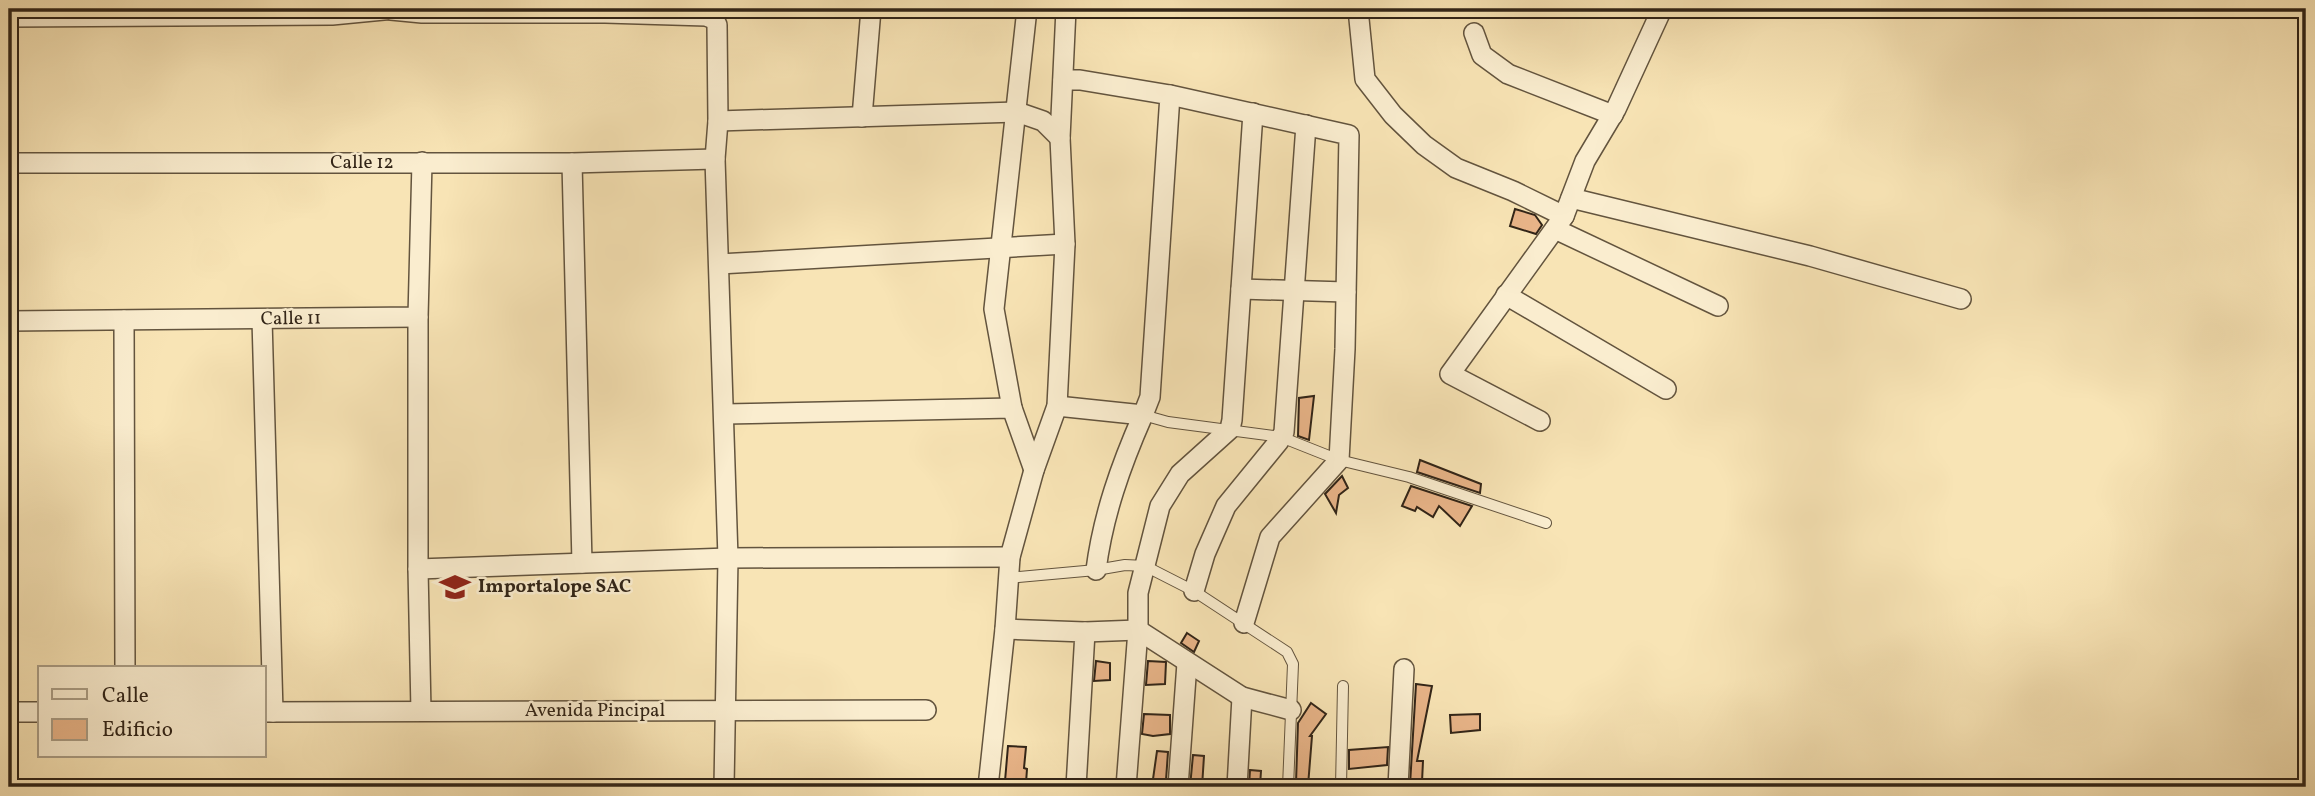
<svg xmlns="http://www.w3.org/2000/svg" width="2315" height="796" viewBox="0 0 2315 796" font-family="Vollkorn,serif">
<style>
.building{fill:#e8b488;stroke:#312417;stroke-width:2}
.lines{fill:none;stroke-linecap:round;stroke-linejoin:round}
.lane-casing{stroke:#63543e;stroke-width:12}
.street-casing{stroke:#63543e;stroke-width:22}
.lane{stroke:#faedcf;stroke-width:10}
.street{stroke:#faedcf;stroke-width:19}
.labels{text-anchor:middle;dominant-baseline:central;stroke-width:5;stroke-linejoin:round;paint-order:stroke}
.street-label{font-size:19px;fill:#312417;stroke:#faedcf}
.poi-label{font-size:19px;font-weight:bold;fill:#312417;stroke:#faedcf;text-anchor:start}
</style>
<rect width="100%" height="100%" fill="#f8e4b5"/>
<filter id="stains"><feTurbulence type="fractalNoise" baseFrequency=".00286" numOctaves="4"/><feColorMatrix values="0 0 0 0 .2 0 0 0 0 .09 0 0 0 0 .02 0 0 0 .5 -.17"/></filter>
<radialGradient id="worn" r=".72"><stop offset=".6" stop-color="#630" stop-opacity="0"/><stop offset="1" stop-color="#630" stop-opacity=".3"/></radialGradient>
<g class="building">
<polygon points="1515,209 1535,215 1542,225 1536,234 1510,226"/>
<polygon points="1314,396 1309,440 1298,436 1299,398"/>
<polygon points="1420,460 1481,484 1480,493 1417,472"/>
<polygon points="1342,476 1348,488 1339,495 1336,513 1325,494"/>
<polygon points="1411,486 1472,506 1460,526 1439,506 1433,517 1417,507 1415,511 1402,506"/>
<polygon points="1187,633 1199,641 1194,652 1181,643"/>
<polygon points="1096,661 1110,663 1110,680 1094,681"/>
<polygon points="1148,661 1166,662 1165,684 1146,685"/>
<polygon points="1416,684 1432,686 1417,761 1423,761 1422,782 1410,785"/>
<polygon points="1311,703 1326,714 1310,736 1312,736 1308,786 1296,783 1298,723"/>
<polygon points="1144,714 1170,715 1170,734 1153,736 1142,734"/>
<polygon points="1480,714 1480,730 1451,733 1450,715"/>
<polygon points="1008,746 1026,747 1024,768 1027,769 1026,783 1005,781"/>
<polygon points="1388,747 1387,765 1349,769 1349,750"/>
<polygon points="1157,751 1168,752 1166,780 1153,779"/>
<polygon points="1193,755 1204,756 1202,787 1190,787"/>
<polygon points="1250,770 1261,771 1260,786 1249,786"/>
</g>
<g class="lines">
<g class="lane-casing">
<g id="lane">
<polyline points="1143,415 1168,422 1281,437 1339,460 1409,477 1546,523"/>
<polyline points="1008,578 1096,570 1125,565 1145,566 1194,591 1287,652 1293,664 1288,787"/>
<polyline points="1341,787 1343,686"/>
</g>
</g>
<g class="street-casing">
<g id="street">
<polyline points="1358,9 1365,79 1393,115 1424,145 1456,168 1513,191 1564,216"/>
<polyline points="391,10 422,13 605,13 706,16 714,19 717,25 718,121 715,159 728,558 724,787"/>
<polyline points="9,17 332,15 394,9"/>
<polyline points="1474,33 1482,55 1508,74 1613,115"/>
<polyline points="1170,95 1349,135 1345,349 1339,460 1270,537 1244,623"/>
<polyline points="862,117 871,9"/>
<polyline points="718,121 1017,112 1043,121 1060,138 1066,9"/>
<polyline points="9,163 572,163 715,159"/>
<polyline points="572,163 582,563"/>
<polyline points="1571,198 1810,256 1961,299"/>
<polyline points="1555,229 1718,306"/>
<polyline points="719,264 1065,244"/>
<polyline points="1241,289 1346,292"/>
<polyline points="1506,295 1666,389"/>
<polyline points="418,317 418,569 421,711"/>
<polyline points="262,319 273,712"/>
<polyline points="124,320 125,668"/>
<polyline points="9,321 418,317 422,162"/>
<polyline points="1057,406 1143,415 1150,397 1170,95 1080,80 1063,80"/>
<polyline points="1012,408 994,309 1027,9"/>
<polyline points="725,414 1012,408 1034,470"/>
<polyline points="1540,421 1450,374 1564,216 1585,161 1616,109 1662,9"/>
<polyline points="418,569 728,558 1010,557"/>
<path d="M1096,570C1103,515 1121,465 1143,415"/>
<polyline points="1194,591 1205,554 1226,506 1279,441 1284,432 1306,125"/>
<polyline points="1005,629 1085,632 1076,787"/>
<polyline points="1085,632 1138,630 1242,697 1291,710"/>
<polyline points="9,712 40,712"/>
<polyline points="264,712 926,710"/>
<polyline points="988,787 1005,629 1010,557 1034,470 1057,406 1065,244 1060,138"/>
<polyline points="1126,787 1138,630 1138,593 1160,506 1180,474 1230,429 1232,420 1253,113"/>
<polyline points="1178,787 1187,663"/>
<polyline points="1237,787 1242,697"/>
<polyline points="1398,787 1404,669"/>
</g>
</g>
<use href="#lane" class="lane"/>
<use href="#street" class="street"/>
</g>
<defs>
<g id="school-bare" transform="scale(2.415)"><path d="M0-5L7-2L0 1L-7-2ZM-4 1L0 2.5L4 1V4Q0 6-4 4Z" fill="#8f2418" stroke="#faedcf" stroke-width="2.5" paint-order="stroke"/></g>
</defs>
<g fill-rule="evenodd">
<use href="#school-bare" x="455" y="587"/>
</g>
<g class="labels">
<g class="street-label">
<text x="362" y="163">Calle 12</text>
<text transform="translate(291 319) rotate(-1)">Calle 11</text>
<text x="595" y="711">Avenida Pincipal</text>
</g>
<g class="poi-label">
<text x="478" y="587">Importalope SAC</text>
</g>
</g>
<rect width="2315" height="796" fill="none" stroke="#f8e4b5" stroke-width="35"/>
<rect x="10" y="10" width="2294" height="775" fill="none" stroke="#312417" stroke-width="3.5"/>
<rect x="18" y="18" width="2280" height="761" fill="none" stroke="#312417" stroke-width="2"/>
<rect x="38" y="666" width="228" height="91" fill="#faedcf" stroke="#aa9d85" stroke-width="2"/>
<rect x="52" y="689" width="35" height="10" fill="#faedcf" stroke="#aa9d85" stroke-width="2"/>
<text x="102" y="702" font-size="21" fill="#312417">Calle</text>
<rect x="52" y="719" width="35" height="21" fill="#e8b488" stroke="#aa9d85" stroke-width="2"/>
<text x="102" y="736" font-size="21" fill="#312417">Edificio</text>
<rect width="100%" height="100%" filter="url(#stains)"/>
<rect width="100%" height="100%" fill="url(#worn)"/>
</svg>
